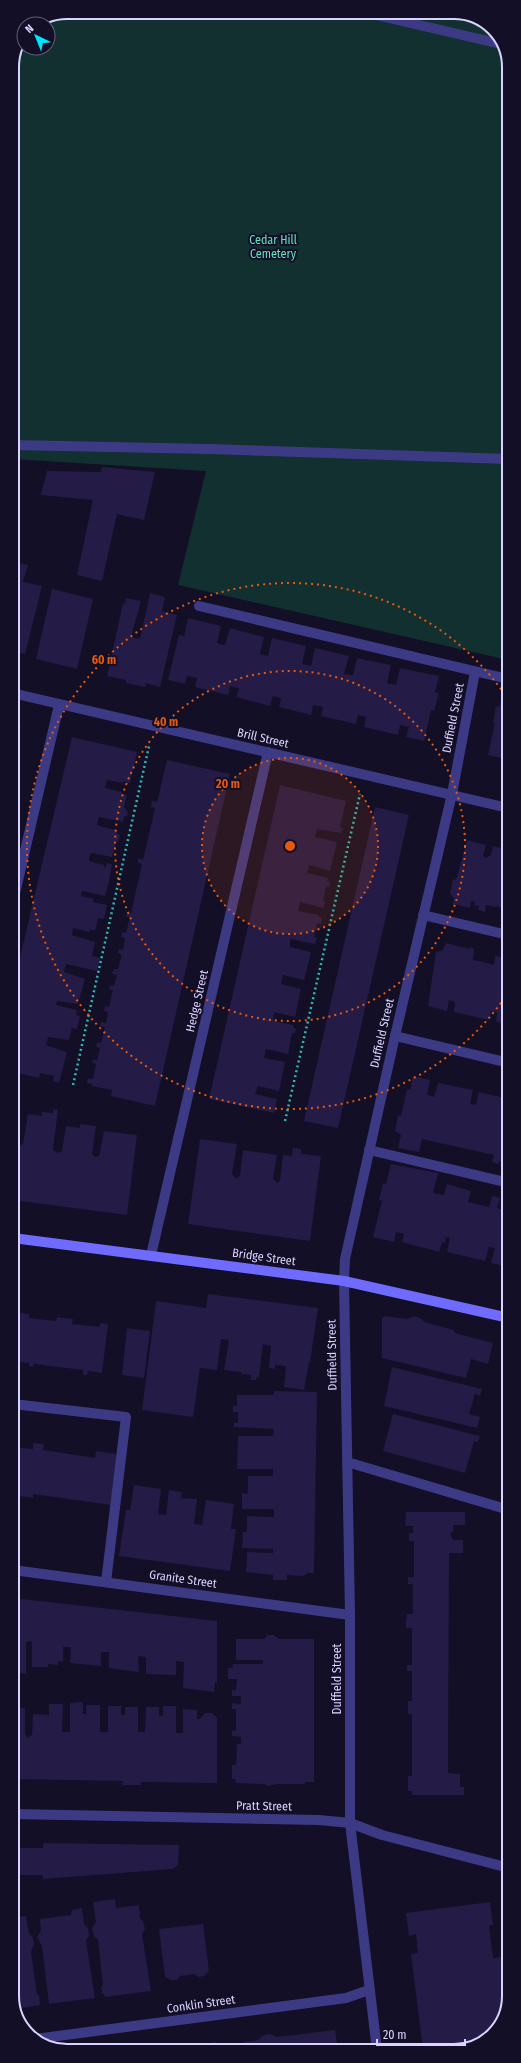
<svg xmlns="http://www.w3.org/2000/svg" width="521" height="2063" viewBox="0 0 521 2063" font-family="'Fira Sans Condensed',sans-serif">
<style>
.green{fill:#12302f}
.building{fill:#241b47}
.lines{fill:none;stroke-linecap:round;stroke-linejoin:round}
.path{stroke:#2fb8b0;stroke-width:2.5;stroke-dasharray:2 3;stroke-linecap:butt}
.service{stroke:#3d3a85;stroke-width:10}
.minor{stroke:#3d3a85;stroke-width:10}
.secondary{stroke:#6f6bff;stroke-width:10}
.ring{fill:none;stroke:#e8590c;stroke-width:2;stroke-dasharray:2 4}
.labels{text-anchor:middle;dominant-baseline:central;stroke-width:4;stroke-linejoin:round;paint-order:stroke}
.park-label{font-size:12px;fill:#5fe0c0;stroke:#130f26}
.street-label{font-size:12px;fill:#d9d4ff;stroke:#130f26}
.rim{fill:none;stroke:#d9d4ff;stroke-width:2}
.centre{fill:#e8590c;stroke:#130f26;stroke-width:2}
.ring-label{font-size:12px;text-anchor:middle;font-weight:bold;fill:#e8590c;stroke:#130f26;stroke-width:4;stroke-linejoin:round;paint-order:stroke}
</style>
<rect width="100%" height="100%" fill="#130f26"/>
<polygon class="green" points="67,12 461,12 493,28 508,57 508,660 178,585 206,471 12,459 12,67 24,38 24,48 48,48 48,24 38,24"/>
<g class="building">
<polygon points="102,467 155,472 144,520 117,514 102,581 77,575 93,500 41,495 47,471 101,472"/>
<polygon points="12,561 28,565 23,582 42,586 25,654 12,651"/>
<polygon points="52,589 93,599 77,669 36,659"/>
<polygon points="150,593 165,597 162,611 177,615 160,687 146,683 145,687 126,683 126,680 107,676 123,603 125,604 126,598 141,601 131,637 140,639"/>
<polygon points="188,618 221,626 217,643 223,645 225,645 230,628 264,637 260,654 268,656 272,638 306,646 302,664 311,666 315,648 349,656 344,674 353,675 357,658 391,665 387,683 396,685 400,668 439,676 435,692 439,693 434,711 431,710 424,741 406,737 409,727 400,725 398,735 364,727 366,717 358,715 356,724 321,716 323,707 313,705 311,715 279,707 281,698 273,696 270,706 236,697 239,688 233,687 230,686 228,695 195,687 197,678 187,676 185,684 168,680 179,635 184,636"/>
<polygon points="503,691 508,693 508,749 506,759 488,755 495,723 493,723 496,706 499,707"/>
<polygon points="12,724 21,726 13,760 12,760"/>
<polygon points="72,737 137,752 130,783 124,781 123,783 107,780 105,788 122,792 122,794 127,795 124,807 128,812 127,816 124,816 123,822 99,817 97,825 118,831 117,834 120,835 118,842 116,842 112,857 91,853 89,858 89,861 104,865 104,867 106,867 107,863 112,864 109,881 105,896 82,891 81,896 94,899 93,902 107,905 104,919 98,918 95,931 90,929 90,932 73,928 72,935 95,942 92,956 100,958 97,971 66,964 64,972 85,979 78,1004 57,1001 56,1005 77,1010 76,1015 80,1016 77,1029 72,1028 69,1040 48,1037 46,1045 67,1052 59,1083 53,1081 54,1076 40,1073 39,1078 13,1072 12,991"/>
<polygon points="167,760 230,774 155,1106 111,1096 112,1090 92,1086 92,1084 87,1083 88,1078 93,1079 96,1064 92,1063 93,1059 97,1060 100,1048 96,1047 97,1042 101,1043 105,1027 100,1026 101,1022 106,1023 108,1012 104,1011 105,1006 109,1007 113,990 109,990 110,985 114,986 117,975 112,974 114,969 118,969 122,955 118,953 119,949 123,950 125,938 121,937 122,932 126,933 130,917 126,917 127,912 131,913 142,864 138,863 138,858 143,860 155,808 151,807 152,801 157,802"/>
<polygon points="280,785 346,801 340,827 343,828 341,833 317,829 315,837 337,842 330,871 309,865 307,873 328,878 327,881 330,882 329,887 326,886 323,901 325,901 324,908 300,902 298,911 319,915 319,917 322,918 321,924 317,923 316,929 314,937 317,938 315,944 291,939 290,942 290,947 311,952 304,980 283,975 281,984 301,989 295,1017 274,1012 273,1021 294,1025 293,1027 296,1029 295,1033 292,1033 288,1054 266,1049 265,1053 264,1058 285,1062 279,1091 258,1086 255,1094 277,1099 274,1113 209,1099"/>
<polygon points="375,807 409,815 338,1128 304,1121"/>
<polygon points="467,840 486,845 483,856 486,858 491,855 493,846 508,850 508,917 505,916 507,909 496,906 496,907 486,905 485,912 478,910 479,906 474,905 475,902 471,901 470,908 453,904 454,898 450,894 453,879 456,880"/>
<polygon points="446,943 469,949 469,947 474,949 473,960 483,962 494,965 495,956 506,958 504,967 508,968 508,1024 496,1022 497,1012 491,1011 489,1020 454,1012 455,1002 449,1000 447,1011 428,1006 436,952 443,950"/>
<polygon points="413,1076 430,1080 427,1095 429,1095 434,1097 438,1083 473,1090 470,1104 476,1105 479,1092 509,1099 509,1159 504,1158 503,1162 499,1161 499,1164 492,1162 494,1155 422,1139 419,1152 398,1148 401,1135 395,1131 398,1115 401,1116 407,1089 410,1090"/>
<polygon points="53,1109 58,1110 53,1149 57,1153 62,1151 66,1126 80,1128 80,1124 96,1126 92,1154 95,1157 99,1156 104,1131 137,1135 127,1215 13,1200 13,1114 19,1115 15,1144 18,1147 23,1144 28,1114 42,1116 42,1112 53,1113"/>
<polygon points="200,1139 237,1144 232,1174 236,1178 240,1176 243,1150 277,1155 273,1179 277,1183 280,1181 283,1155 292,1156 293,1148 301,1149 301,1154 321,1156 310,1241 188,1224"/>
<polygon points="391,1164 438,1173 433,1193 444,1195 447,1184 471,1191 468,1202 489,1207 492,1196 500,1198 497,1208 506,1211 509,1203 509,1267 491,1263 495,1248 489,1247 485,1261 447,1252 450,1238 446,1237 445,1243 442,1242 439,1252 402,1242 404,1234 396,1232 394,1242 373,1237 382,1201 379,1200 383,1183 386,1184"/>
<polygon points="208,1294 318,1308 310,1362 309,1362 304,1390 284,1387 286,1366 275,1365 275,1369 269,1368 271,1346 263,1344 259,1377 257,1377 256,1380 251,1380 251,1375 241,1374 242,1372 224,1370 229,1340 221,1339 217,1370 200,1368 193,1417 142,1410 156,1301 206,1308"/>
<polygon points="14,1312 29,1314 29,1318 56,1321 57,1317 73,1319 72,1324 100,1327 100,1323 108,1324 102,1373 88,1371 87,1375 83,1375 83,1370 34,1364 33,1367 29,1366 29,1363 13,1361 13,1316 14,1316"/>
<polygon points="385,1316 407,1319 414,1316 420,1318 424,1322 454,1330 455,1333 493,1343 488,1364 471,1359 466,1378 382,1358 382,1318"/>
<polygon points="127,1328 150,1331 144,1378 122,1375"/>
<polygon points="392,1367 482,1389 480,1396 475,1394 469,1414 480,1417 477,1428 384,1406"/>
<polygon points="274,1391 317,1392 314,1573 307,1573 304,1576 287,1575 287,1580 273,1580 273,1575 246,1572 247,1552 273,1553 273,1549 242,1548 243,1532 247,1532 247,1516 274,1517 274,1509 242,1509 242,1493 248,1494 248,1476 273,1476 273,1469 237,1469 238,1436 273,1436 274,1429 234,1427 234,1423 238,1423 238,1412 233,1412 233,1406 237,1406 237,1395 274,1395"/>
<polygon points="393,1414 480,1436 478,1442 474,1441 465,1473 383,1451"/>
<polygon points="508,1420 509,1420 509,1440 503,1439"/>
<polygon points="33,1443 44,1444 43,1450 95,1458 96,1451 117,1454 111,1505 33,1494 33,1498 19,1496 19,1492 13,1491 13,1447 33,1449"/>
<polygon points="134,1485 161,1489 158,1514 166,1515 169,1490 182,1492 181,1498 197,1499 194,1524 202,1525 206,1500 234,1504 231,1529 236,1529 230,1571 119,1556 126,1510 130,1510"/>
<polygon points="406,1512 465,1512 465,1525 453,1525 453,1532 450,1533 453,1540 463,1540 463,1553 449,1553 449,1555 448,1752 448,1773 460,1774 460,1787 464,1787 464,1795 412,1795 412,1791 408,1791 408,1776 412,1776 412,1714 408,1714 408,1701 412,1701 412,1671 407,1671 407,1665 412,1665 412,1628 406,1628 406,1621 407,1614 413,1614 413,1584 408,1584 408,1577 414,1577 414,1541 409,1541 409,1533 413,1533 413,1526 405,1526"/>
<polygon points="13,1598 217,1621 217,1683 215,1682 214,1692 183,1688 184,1662 176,1661 176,1675 146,1674 146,1657 138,1656 139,1672 123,1670 109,1668 109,1652 101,1652 101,1666 70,1663 71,1647 63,1647 63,1662 58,1661 58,1665 48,1664 48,1667 32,1667 32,1642 30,1641 26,1642 26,1674 19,1673 19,1669 13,1669"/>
<polygon points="267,1635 274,1635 279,1639 314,1639 314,1782 305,1782 305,1784 278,1784 268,1786 264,1784 236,1783 235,1779 232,1779 232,1765 236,1765 237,1744 241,1744 241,1737 232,1736 232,1730 236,1731 236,1709 232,1709 232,1703 241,1704 241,1696 232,1696 232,1690 236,1690 237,1679 228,1679 228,1668 232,1668 233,1664 263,1664 263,1660 236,1660 236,1639 264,1639"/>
<polygon points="83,1702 83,1714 86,1714 86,1705 100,1705 100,1732 108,1732 108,1706 121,1706 121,1715 125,1715 125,1707 138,1707 138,1732 145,1732 146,1707 159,1707 159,1716 163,1716 163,1706 176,1706 176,1733 183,1733 183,1709 197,1710 197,1719 200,1719 205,1713 212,1713 217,1718 217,1783 141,1782 141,1785 122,1785 123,1781 13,1779 13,1707 25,1708 25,1734 28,1738 32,1735 33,1714 49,1715 49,1704 63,1704 62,1732 70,1732 70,1703"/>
<polygon points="43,1843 179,1845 178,1865 173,1869 43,1879 43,1875 16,1875 15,1848 43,1848"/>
<polygon points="115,1899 116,1908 139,1905 140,1918 143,1921 145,1929 142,1934 151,1991 105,1997 104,1994 102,1994 101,1986 103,1986 98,1940 94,1936 92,1928 96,1922 93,1902"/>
<polygon points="490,1902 493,1925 489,1925 493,1958 501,1957 507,2002 495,2032 464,2050 423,2050 411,1954 418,1953 416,1934 409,1936 406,1913"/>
<polygon points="82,1908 84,1924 88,1928 89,1935 86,1941 95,1998 49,2004 42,1946 37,1937 41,1930 40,1919 71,1915 72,1910"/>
<polygon points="26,1916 29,1933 33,1938 34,1944 31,1952 37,1995 39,1995 40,2005 15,2009 13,2006 13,1918"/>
<polygon points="203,1924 209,1971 204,1976 199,1977 194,1974 180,1976 177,1980 171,1980 165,1977 159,1929"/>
<polygon points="335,2030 338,2050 248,2050 248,2048 244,2048 243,2042 258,2040 264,2035 270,2034 277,2037"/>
<polygon points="216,2042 217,2051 170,2051 170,2048"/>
</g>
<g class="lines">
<g class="path">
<polyline points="73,1085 149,746"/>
<polyline points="285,1121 360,794"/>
</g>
<g class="service">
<polyline points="363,12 501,44"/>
<polyline points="12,445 210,449 508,459"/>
<polyline points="199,606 508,679"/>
<polyline points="423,915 508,935"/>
<polyline points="369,1150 509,1183"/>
<polyline points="13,1404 126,1417 106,1582"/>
<polyline points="347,1462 509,1510"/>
</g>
<g class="minor">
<polyline points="12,693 508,808"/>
<polyline points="12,906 59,705"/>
<polyline points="395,1036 509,1063"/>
<polyline points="151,1255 268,752"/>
<polyline points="13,1570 350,1615"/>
<polyline points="13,1814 319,1820 350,1823 382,1835 509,1868"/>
<polyline points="35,2039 346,1998 369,1990"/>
<polyline points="377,2050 350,1823 350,1615 344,1281 345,1259 395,1036 452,794 475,672"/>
</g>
<polyline class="secondary" points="13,1238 344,1281 509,1318"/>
</g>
<circle cx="290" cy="846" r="88" fill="#e8590c" fill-opacity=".12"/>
<g class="ring">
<circle cx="290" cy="846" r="88"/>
<circle cx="290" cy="846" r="175"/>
<path d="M508 993A263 263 0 1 1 508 699"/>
</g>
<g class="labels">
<g class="park-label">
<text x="273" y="240">Cedar Hill<tspan x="273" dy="14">Cemetery</tspan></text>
</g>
<g class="street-label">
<text transform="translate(453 718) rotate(-79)">Duffield Street</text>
<text transform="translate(263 738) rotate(13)">Brill Street</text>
<text transform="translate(197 1001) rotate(-77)">Hedge Street</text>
<text transform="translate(382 1033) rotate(-77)">Duffield Street</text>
<text transform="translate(264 1257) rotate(8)">Bridge Street</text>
<text transform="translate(332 1355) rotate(-91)">Duffield Street</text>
<text transform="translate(183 1579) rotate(8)">Granite Street</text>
<text transform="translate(337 1679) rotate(-90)">Duffield Street</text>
<text transform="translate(264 1806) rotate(1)">Pratt Street</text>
<text transform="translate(201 2004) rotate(-8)">Conklin Street</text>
</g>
</g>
<path d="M0 0H521V2063H0ZM67 19H454A48 48 0 0 1 502 67V1996A48 48 0 0 1 454 2044H67A48 48 0 0 1 19 1996V67A48 48 0 0 1 67 19Z" fill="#130f26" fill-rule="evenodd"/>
<path class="rim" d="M67 19H454A48 48 0 0 1 502 67V1996A48 48 0 0 1 454 2044H67A48 48 0 0 1 19 1996V67A48 48 0 0 1 67 19Z"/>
<circle cx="290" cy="846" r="6" class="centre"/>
<g class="ring-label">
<text x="104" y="664">60 m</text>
<text x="166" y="726">40 m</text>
<text x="228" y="788">20 m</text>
</g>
<g transform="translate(36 36) rotate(317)"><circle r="19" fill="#130f26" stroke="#625e7d"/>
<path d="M0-3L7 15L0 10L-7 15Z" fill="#00e5ff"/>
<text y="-6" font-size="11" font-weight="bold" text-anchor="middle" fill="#d9d4ff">N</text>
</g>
<path d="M377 2039v6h88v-6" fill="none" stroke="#d9d4ff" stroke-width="2"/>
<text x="383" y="2039" font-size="12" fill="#d9d4ff" stroke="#130f26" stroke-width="3" paint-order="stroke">20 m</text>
</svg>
